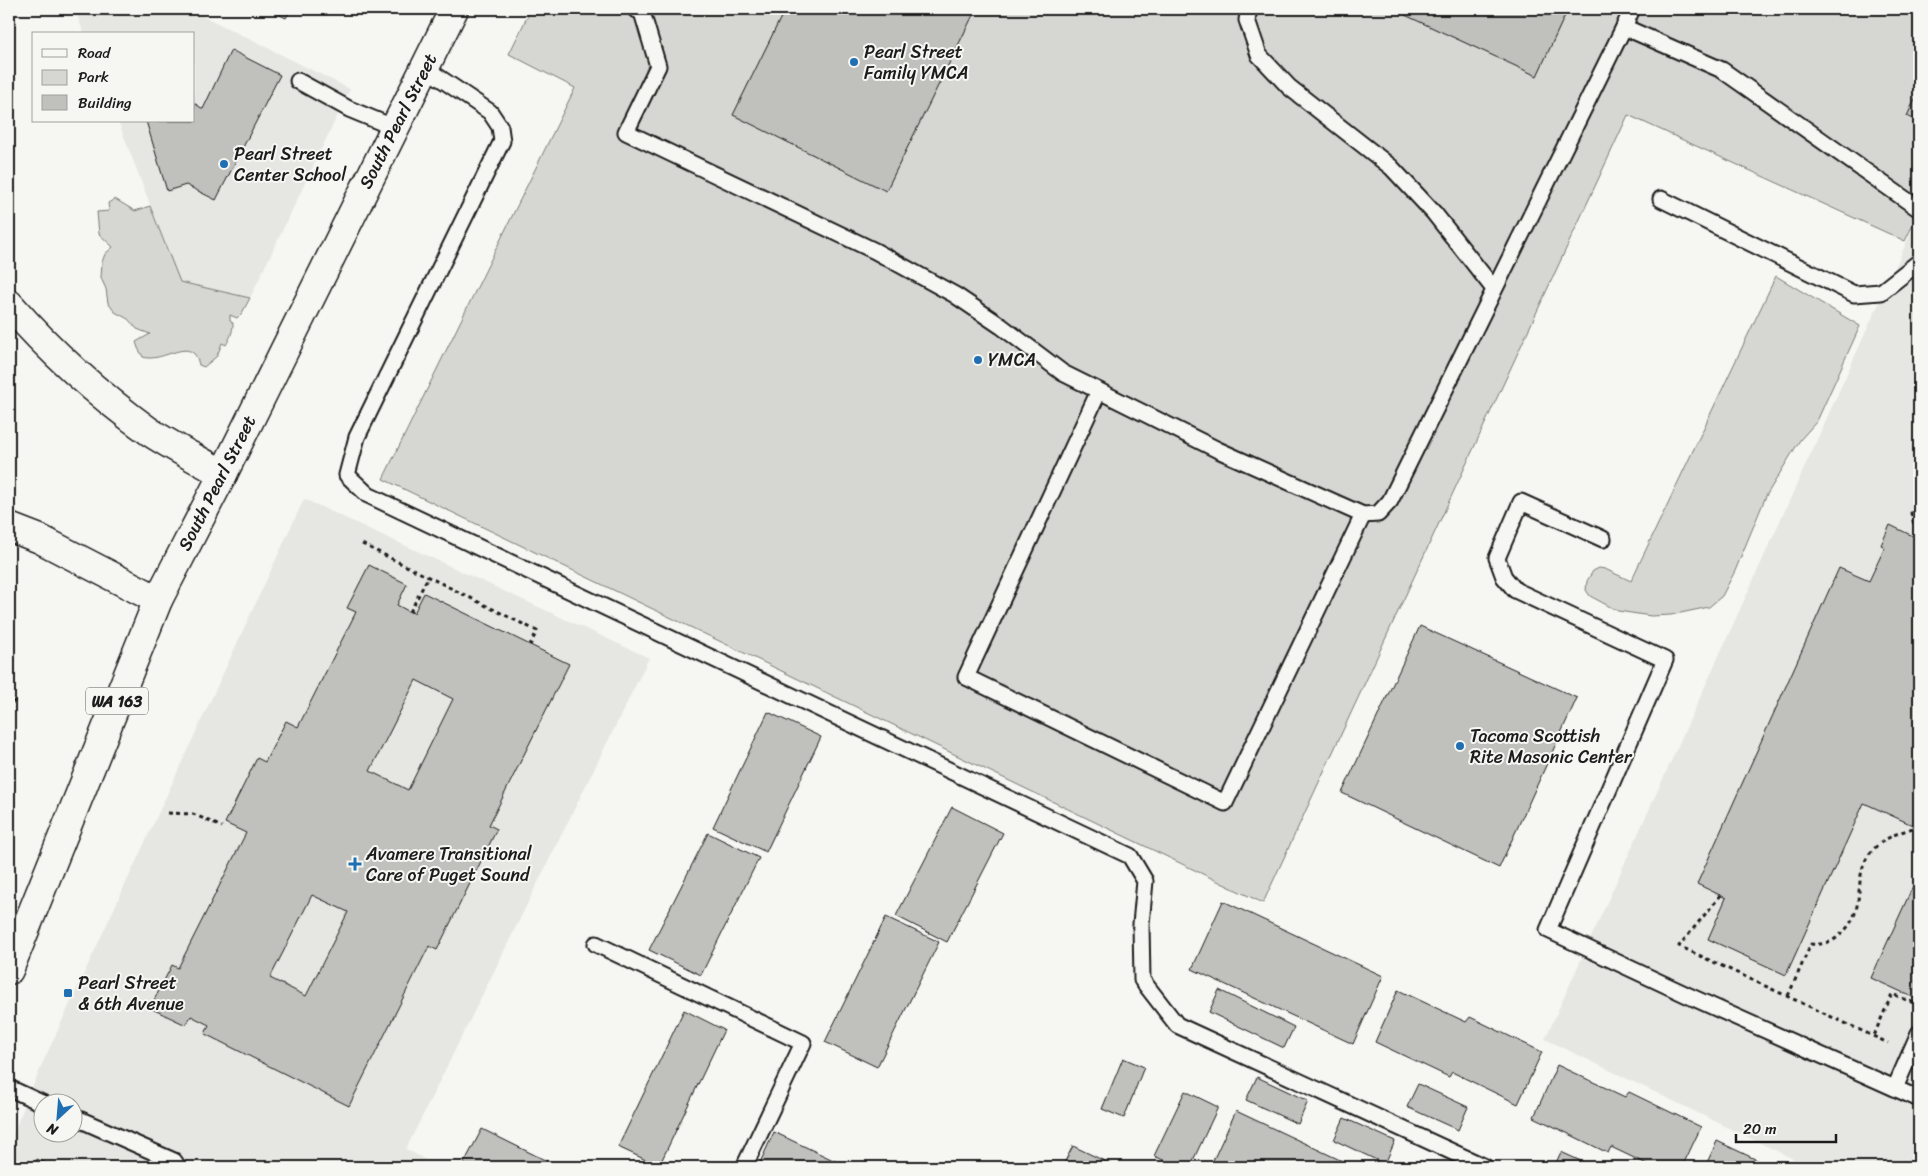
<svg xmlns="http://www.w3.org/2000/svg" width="1928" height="1176" viewBox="0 0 1928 1176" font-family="Sriracha,sans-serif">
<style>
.built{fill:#e6e6e2;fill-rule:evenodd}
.green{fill:#d6d6d2;stroke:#797977}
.building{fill:#c0c0bd;stroke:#1c1c1c;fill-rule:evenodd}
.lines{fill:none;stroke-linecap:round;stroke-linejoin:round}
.service-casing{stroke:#1c1c1c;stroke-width:19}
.tertiary-casing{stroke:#1c1c1c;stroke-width:31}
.primary-casing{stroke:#1c1c1c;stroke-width:31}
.motorway-casing{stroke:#1c1c1c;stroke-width:31}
.path{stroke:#1c1c1c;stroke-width:3;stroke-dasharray:4 4;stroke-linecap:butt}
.service{stroke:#f6f6f2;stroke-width:15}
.tertiary{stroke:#f6f6f2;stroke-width:28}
.primary{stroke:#f6f6f2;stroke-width:28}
.motorway{stroke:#f6f6f2;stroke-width:28}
.poi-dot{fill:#1f6fb2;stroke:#f6f6f2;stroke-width:2}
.labels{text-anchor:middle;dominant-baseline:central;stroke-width:4;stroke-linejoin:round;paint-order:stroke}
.shield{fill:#f6f6f2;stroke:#5d5d5c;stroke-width:1}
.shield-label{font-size:16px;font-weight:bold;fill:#1c1c1c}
.poi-label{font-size:18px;fill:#1c1c1c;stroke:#f6f6f2;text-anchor:start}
.street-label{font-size:18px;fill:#1c1c1c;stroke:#f6f6f2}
</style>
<rect width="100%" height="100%" fill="#f6f6f2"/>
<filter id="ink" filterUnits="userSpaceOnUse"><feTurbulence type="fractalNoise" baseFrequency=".02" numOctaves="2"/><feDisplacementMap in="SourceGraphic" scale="10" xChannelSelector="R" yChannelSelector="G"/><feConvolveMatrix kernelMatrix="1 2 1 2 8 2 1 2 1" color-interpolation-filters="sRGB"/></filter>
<g filter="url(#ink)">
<g class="built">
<polygon points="75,9 189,9 350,89 250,298 180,282 118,121 194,121 194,34 84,34"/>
<polygon points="1919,215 1919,1167 1810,1167 1545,1039"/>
<path d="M304,499L649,658L406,1149L438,1167H9V1143L44,1060ZM42,1104H72V1134H42Z"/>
</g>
<g class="green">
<polygon points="531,9 1919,9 1919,212 1905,241 1628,115 1263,903 383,479 575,88 509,54"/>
<path d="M115,199L135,211L150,206L180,282L250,298L242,313L237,318L230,315V321L233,323C233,332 230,338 226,345L222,343L217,356L204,367L199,365C193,333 163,364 143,357L138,348L136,342L150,334L137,329L128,319L115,312L108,303L106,289L101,278L102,262L105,254L113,247L99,234L97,212L109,211L108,203Z"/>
<polygon points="1776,276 1860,326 1817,421 1800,440 1766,496 1735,571 1722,596 1709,607 1671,615 1651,616 1618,611 1590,596 1586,590 1587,581 1593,571 1599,568 1605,569 1631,581"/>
</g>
<g class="building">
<polygon points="268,9 291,9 286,18"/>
<polygon points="785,9 976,9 886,191 733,115"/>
<polygon points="1392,9 1568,9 1537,76"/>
<polygon points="231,50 280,75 216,200 186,185 167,191 146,121 194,121 194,103 203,109"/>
<polygon points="1919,90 1919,122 1907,116"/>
<polygon points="1890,525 1919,539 1919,685 1916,693 1919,694 1919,828 1864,803 1786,975 1708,939 1726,898 1697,884 1839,568 1869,581 1885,547 1881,545"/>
<path d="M369,565L407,584L397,605L410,612L414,613L424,593L569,664L489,825L497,829L437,950L429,946L349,1106L205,1034L209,1025L191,1016L186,1025L150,1008L172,965L178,968L246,833L225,823L257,758L265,762L286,721L298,727L356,612L347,608ZM416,680L453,699L408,790L370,771ZM312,895L348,912L306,996L270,978Z"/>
<polygon points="1420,626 1577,698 1499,868 1342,793"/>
<polygon points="768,712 821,737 766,852 713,827"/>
<polygon points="952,807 1003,833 947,942 896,916"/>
<polygon points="708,833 759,858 701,975 649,950"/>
<polygon points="1919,873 1919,996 1917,999 1871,978"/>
<polygon points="1223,901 1383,976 1353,1044 1192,969"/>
<polygon points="886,917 939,942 877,1067 825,1042"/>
<polygon points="1219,990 1294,1027 1284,1048 1209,1012"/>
<polygon points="1398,990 1466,1022 1470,1017 1542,1052 1518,1104 1452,1072 1449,1077 1375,1042"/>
<polygon points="684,1010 724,1030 659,1166 618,1147"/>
<polygon points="1123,1058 1144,1067 1124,1118 1102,1109"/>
<polygon points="1557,1065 1625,1097 1629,1092 1701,1127 1682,1167 1653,1167 1611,1147 1608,1153 1534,1117"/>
<polygon points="1257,1077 1308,1101 1298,1124 1246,1100"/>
<polygon points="1418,1084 1468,1107 1458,1130 1407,1107"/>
<polygon points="1185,1091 1218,1107 1190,1167 1179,1167 1154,1156"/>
<polygon points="1236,1111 1323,1152 1355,1167 1210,1167"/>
<polygon points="1344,1118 1395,1141 1385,1164 1334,1140"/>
<polygon points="482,1129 559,1167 462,1167"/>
<polygon points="774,1132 848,1167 758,1167"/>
<polygon points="1717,1141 1772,1167 1705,1167"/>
<polygon points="1073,1146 1117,1167 1062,1167"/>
<polygon points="1561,1152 1594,1167 1554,1167"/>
<polygon points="37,1159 55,1167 33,1167"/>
</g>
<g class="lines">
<g class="service-casing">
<g id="service">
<polyline points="635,9 642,12 658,66 626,132 875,251 955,295 1001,326 1063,373 1218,450 1363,515 1378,514 1390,501 1624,27 1722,70 1919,209"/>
<polyline points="1249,9 1247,20 1259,55 1289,87 1391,167 1434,213 1494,289"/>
<polyline points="1624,27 1632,9"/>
<polyline points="425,68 490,112 500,127 502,141 357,437 347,475 368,495 1130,856 1145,881 1141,924 1142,980 1177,1025 1485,1167"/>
<polyline points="298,81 349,109 395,128"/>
<polyline points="1661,199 1854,294 1881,292 1919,262"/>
<polyline points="1099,391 966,677 1225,803 1363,515"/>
<polyline points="1603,539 1521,502 1497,558 1504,577 1515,590 1665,660 1548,930 1687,995 1919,1099"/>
<polyline points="596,944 803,1043 744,1167"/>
<polyline points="9,1088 44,1104"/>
<polyline points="1895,1088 1919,1033"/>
<polyline points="72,1116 174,1161 178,1167"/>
</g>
</g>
<g class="tertiary-casing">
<polyline id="tertiary" points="223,474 454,9"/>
</g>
<g class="primary-casing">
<polyline id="primary" points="9,970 158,600 223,474"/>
</g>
<g class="motorway-casing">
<g id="motorway">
<path d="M9,304C49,350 100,396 150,432C173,447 199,460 223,474"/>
<polyline points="9,527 40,539 158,600"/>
</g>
</g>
<g class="path">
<polyline points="1918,539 1911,513 1919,516"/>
<polyline points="362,544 537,631 530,645"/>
<polyline points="410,612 428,577"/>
<polyline points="9,693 14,701 9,712"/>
<polyline points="168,813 193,814 222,827"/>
<polyline points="1721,895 1679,946 1888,1043"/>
<path d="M1788,996L1811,944C1821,945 1831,943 1839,936C1870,910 1850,878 1871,852C1883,838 1899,832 1917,827"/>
<polyline points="1874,1035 1892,994 1919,1005"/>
</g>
<use href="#service" class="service"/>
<use href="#tertiary" class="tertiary"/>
<use href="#primary" class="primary"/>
<use href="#motorway" class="motorway"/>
</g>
</g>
<g class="poi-dot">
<circle cx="854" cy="62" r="5"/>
<circle cx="224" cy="164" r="5"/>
<circle cx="978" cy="360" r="5"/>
<circle cx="1460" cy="746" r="5"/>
<path d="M352.5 856.5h5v5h5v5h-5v5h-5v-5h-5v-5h5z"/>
<rect x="63" y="988" width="10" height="10" rx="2.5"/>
</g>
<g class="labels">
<rect class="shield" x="86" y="687.5" width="62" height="27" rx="4"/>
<g class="shield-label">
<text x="117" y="701">WA 163</text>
</g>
<g class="poi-label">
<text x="864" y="52">Pearl Street<tspan x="864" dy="21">Family YMCA</tspan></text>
<text x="234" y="154">Pearl Street<tspan x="234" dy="21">Center School</tspan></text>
<text x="988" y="360">YMCA</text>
<text x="1470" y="736">Tacoma Scottish<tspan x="1470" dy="21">Rite Masonic Center</tspan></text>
<text x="366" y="854">Avamere Transitional<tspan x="366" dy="21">Care of Puget Sound</tspan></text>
<text x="78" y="983">Pearl Street<tspan x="78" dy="21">&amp; 6th Avenue</tspan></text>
</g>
<g class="street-label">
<text transform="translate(398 121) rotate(-63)">South Pearl Street</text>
<text transform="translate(217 483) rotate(-63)">South Pearl Street</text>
</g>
</g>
<rect width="1928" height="1176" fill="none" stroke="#f6f6f2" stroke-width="30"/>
<rect x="15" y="15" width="1898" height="1146" fill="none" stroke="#1c1c1c" stroke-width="2" filter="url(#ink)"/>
<rect x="32" y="32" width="162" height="90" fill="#f6f6f2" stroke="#9f9f9c"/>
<rect x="42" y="49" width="25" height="8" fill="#f6f6f2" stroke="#9f9f9c"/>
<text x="78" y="58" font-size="15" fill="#1c1c1c">Road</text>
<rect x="42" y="70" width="25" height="15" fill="#d6d6d2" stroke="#9f9f9c"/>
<text x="78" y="82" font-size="15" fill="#1c1c1c">Park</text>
<rect x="42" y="95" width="25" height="15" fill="#c0c0bd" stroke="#9f9f9c"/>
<text x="78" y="108" font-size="15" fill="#1c1c1c">Building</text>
<g transform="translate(58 1118) rotate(206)"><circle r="24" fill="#f6f6f2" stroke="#9f9f9c"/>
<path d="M0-4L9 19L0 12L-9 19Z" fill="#1f6fb2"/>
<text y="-8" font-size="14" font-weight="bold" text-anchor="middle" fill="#1c1c1c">N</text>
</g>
<path d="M1736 1134v8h100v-8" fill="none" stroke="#1c1c1c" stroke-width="2.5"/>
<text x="1743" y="1134" font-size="15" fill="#1c1c1c" stroke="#f6f6f2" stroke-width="4" paint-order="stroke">20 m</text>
</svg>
